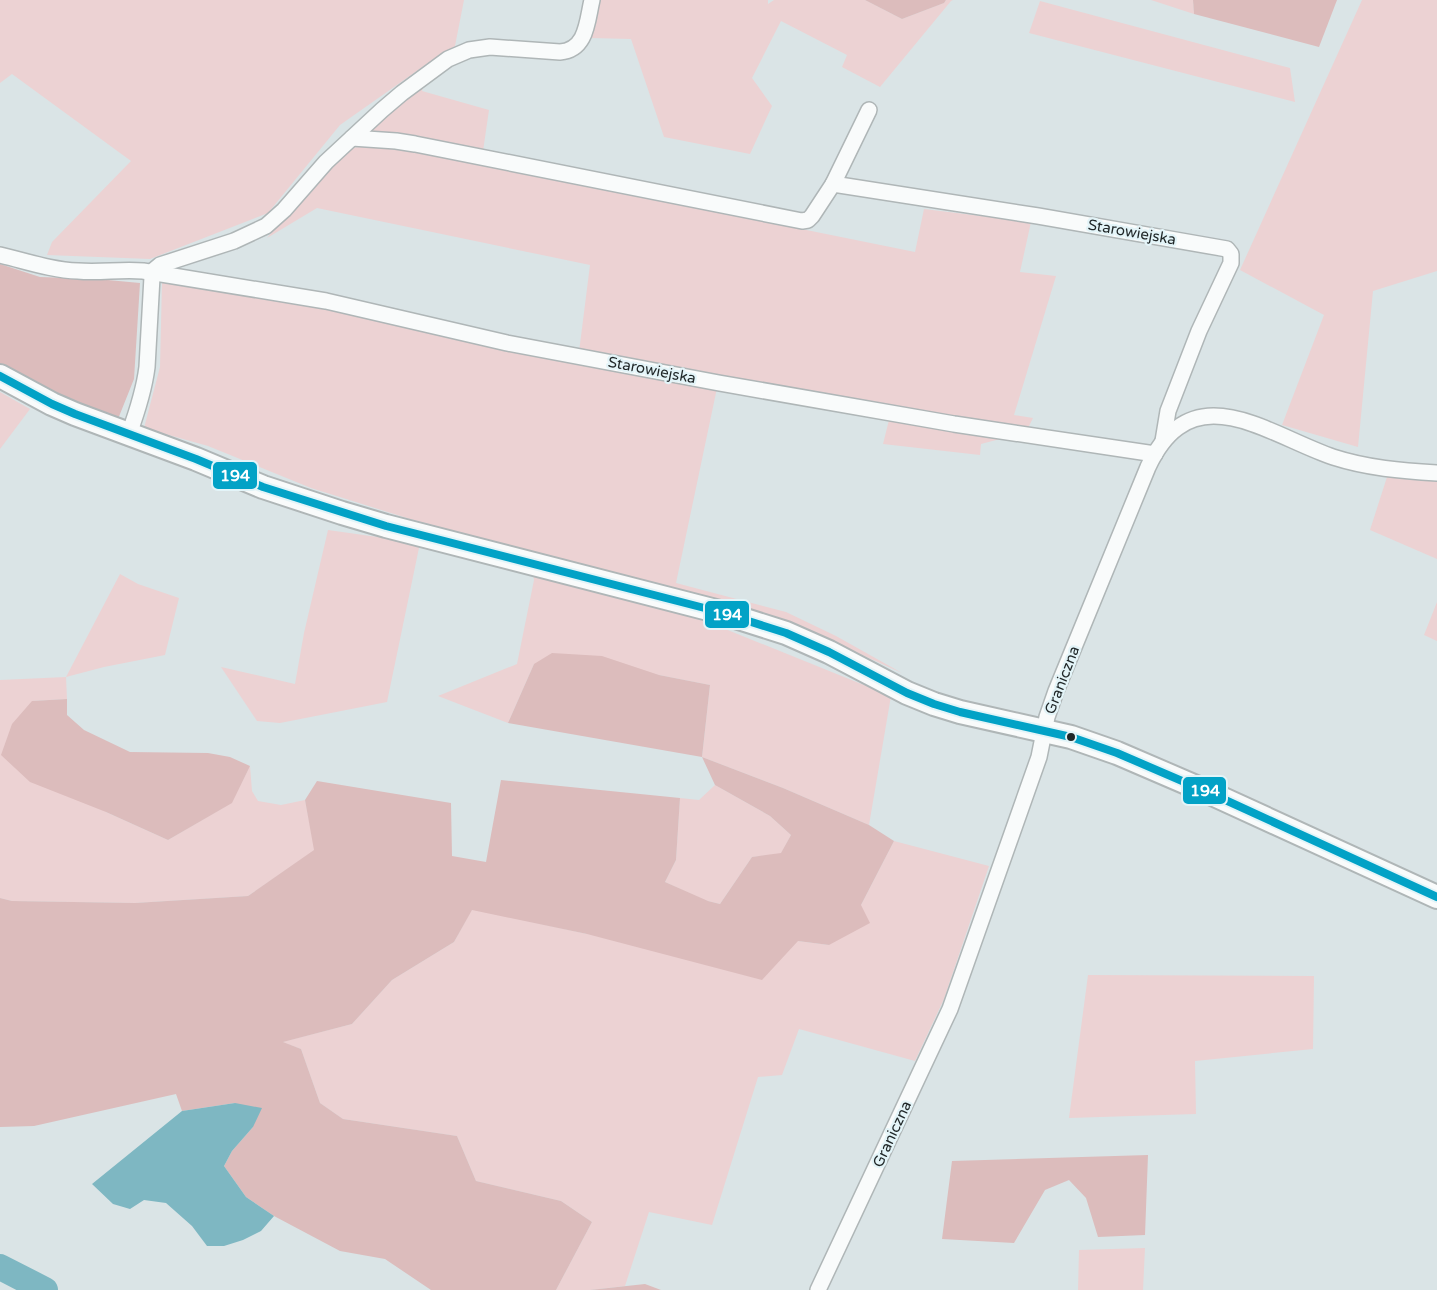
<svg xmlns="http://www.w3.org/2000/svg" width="1437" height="1290" viewBox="0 0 1437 1290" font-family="'Varela Round',sans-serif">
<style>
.green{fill:#ecd2d3}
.forest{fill:#dcbcbc}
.water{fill:#7eb7c2}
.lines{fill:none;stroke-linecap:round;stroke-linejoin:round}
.river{stroke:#7eb7c2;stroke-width:26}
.street-casing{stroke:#afb6b7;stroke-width:18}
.secondary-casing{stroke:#afb6b7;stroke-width:26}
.street{stroke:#f9fbfb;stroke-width:15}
.secondary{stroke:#f9fbfb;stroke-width:22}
.bus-1-casing{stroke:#e3f4f8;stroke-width:12}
.bus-1{stroke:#02a2c6;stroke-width:8}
.bus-dot{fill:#1f2627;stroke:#e3f4f8;stroke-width:2}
.labels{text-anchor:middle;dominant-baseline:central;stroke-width:4.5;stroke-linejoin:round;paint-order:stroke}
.street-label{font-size:15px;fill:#1f2627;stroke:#e3f4f8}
.line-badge{stroke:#e3f4f8;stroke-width:2}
.badge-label{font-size:16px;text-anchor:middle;font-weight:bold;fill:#fff}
</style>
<rect width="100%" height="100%" fill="#dae4e6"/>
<g class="green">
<polygon points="0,0 464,0 455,46 431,61 340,125 268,213 150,259 47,255 52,242 131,161 12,74 0,83"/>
<polygon points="597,0 768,0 768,4 774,0 865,0 902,19 944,3 946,0 953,0 951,1 880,87 842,67 847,55 781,21 752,78 772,106 750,154 664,137 631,39 590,38"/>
<polygon points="1151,0 1193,0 1194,14"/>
<polygon points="1362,0 1437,0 1437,271 1373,291 1358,447 1282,425 1324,315 1240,270"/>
<polygon points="1040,1 1290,68 1295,102 1029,33"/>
<polygon points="424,83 422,91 489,110 483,151 366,131"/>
<polygon points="385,145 915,252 924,209 1031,222 1020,272 1056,276 1014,415 1033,418 1027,430 579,352 590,265 317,208 267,238 315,180 347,148"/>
<polygon points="162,281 234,289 717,388 676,583 786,612 836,636 902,673 800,627 675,590 410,519 311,488 208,446 144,428 160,367"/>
<polygon points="0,392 30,409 0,449"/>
<polygon points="889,420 1000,439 981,444 980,455 883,444"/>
<polygon points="1387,477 1437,479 1437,559 1370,530"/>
<polygon points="328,530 420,543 387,702 280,723 257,721 221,667 295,684 304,633"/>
<polygon points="120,574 138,584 179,598 165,655 104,667 66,677 67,699 32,701 106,812 168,840 231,803 250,766 252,791 258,801 281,805 305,800 315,850 248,896 135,903 12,901 0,898 0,680 66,677"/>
<polygon points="533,574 703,620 891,696 869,825 783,788 702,757 710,685 659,675 534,664 508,723 438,696 517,664 534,580"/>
<polygon points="1437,602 1437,641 1424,635"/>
<polygon points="715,785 770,816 791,835 781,854 752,857 720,904 704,900 665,882 676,860 680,798 699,800"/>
<polygon points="894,841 989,866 944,999 915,1061 799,1029 782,1075 758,1077 712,1225 649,1212 625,1286 590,1290 556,1290 592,1222 561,1201 476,1181 457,1136 343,1119 320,1103 301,1049 282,1042 352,1024 392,980 454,942 472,909 587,934 798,941 829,945 861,905"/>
<polygon points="1088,975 1314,976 1313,1049 1195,1061 1196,1114 1069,1118"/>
<polygon points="1145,1248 1143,1290 1078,1290 1079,1250"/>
</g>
<g class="forest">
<polygon points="865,0 946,0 944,3 902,19"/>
<polygon points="1193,0 1337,0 1319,47 1194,14"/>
<polygon points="0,264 40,277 97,279 140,283 134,379 118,419 46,388 0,366"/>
<polygon points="552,653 602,656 659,675 710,685 702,757 783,788 869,825 894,841 861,905 870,923 829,945 798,941 762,980 587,934 472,910 454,942 392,980 352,1024 283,1042 301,1049 320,1103 343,1119 457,1136 476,1181 561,1201 592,1222 556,1290 431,1290 385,1259 340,1251 274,1216 246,1197 224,1166 232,1151 253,1127 235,1103 182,1111 176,1094 34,1126 0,1127 0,898 12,901 135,903 248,896 314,850 305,800 317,781 451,803 452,856 486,862 501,780 680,798 676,860 665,882 708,901 720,904 752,857 781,853 791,835 770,816 715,785 702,757 508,723 534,664"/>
<polygon points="67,699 67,715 84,730 130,752 208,753 230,757 250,766 232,803 168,840 106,812 30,782 1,755 12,724 32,701"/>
<polygon points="1148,1155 1145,1235 1098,1237 1086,1198 1069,1180 1045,1190 1014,1243 942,1239 952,1161"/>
<polygon points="645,1284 661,1290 590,1290"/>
</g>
<polygon class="water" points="235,1103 262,1108 253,1127 232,1151 224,1166 246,1197 274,1216 261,1231 243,1240 224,1246 207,1246 192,1226 166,1203 144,1200 130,1209 113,1204 92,1184 182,1111"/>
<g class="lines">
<polyline class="river" points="0,1267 45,1290"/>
<g class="street-casing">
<g id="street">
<polyline points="352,138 396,141 415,144 802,221 808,220 812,216 833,184 1038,216 1227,249 1231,254 1231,263 1199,331 1168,411 1163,441"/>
<polyline points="833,184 869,110"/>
<path d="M0,255C26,261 51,270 78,271C100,273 121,269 143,271L326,301L507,343L719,383L954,424L1155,454"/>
<path d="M129,434C137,412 144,391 147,367L152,277L154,270L160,265L234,241L266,226L284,210L326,162L382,110L402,93L448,59L469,50L490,47L560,52C587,50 587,21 592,0"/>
<path d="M818,1290L950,1009L1039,757L1047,717L1056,691L1148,467C1192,372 1268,435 1333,457C1367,468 1402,471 1437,473"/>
</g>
</g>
<g class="secondary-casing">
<polyline id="secondary" points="0,376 52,404 75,414 196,459 263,487 342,513 386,526 720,612 786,633 829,652 907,693 934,704 960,712 1071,737 1117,753 1210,793 1437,897"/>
</g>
<use href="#street" class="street"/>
<use href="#secondary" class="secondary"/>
<g class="bus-1-casing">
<polyline id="bus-1" points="0,376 52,404 75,414 196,459 263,487 386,526 720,612 786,633 829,652 907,693 934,704 960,712 1071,737 1117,753 1210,793 1437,897"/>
</g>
<use href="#bus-1" class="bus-1"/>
</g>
<circle class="bus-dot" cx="1071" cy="737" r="5"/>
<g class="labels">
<g class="street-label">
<text transform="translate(1132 232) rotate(10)">Starowiejska</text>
<text transform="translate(652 370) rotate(11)">Starowiejska</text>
<text transform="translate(1062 680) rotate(-69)">Graniczna</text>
<text transform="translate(892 1134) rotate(-65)">Graniczna</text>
</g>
</g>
<g class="line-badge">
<rect x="212" y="461" width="46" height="29" rx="6" fill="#02a2c6"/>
<rect x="704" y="600" width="46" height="29" rx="6" fill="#02a2c6"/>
<rect x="1182" y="776" width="45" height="29" rx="6" fill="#02a2c6"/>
</g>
<g class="badge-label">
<text x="235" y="481">194</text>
<text x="727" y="620">194</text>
<text x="1205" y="796">194</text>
</g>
</svg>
